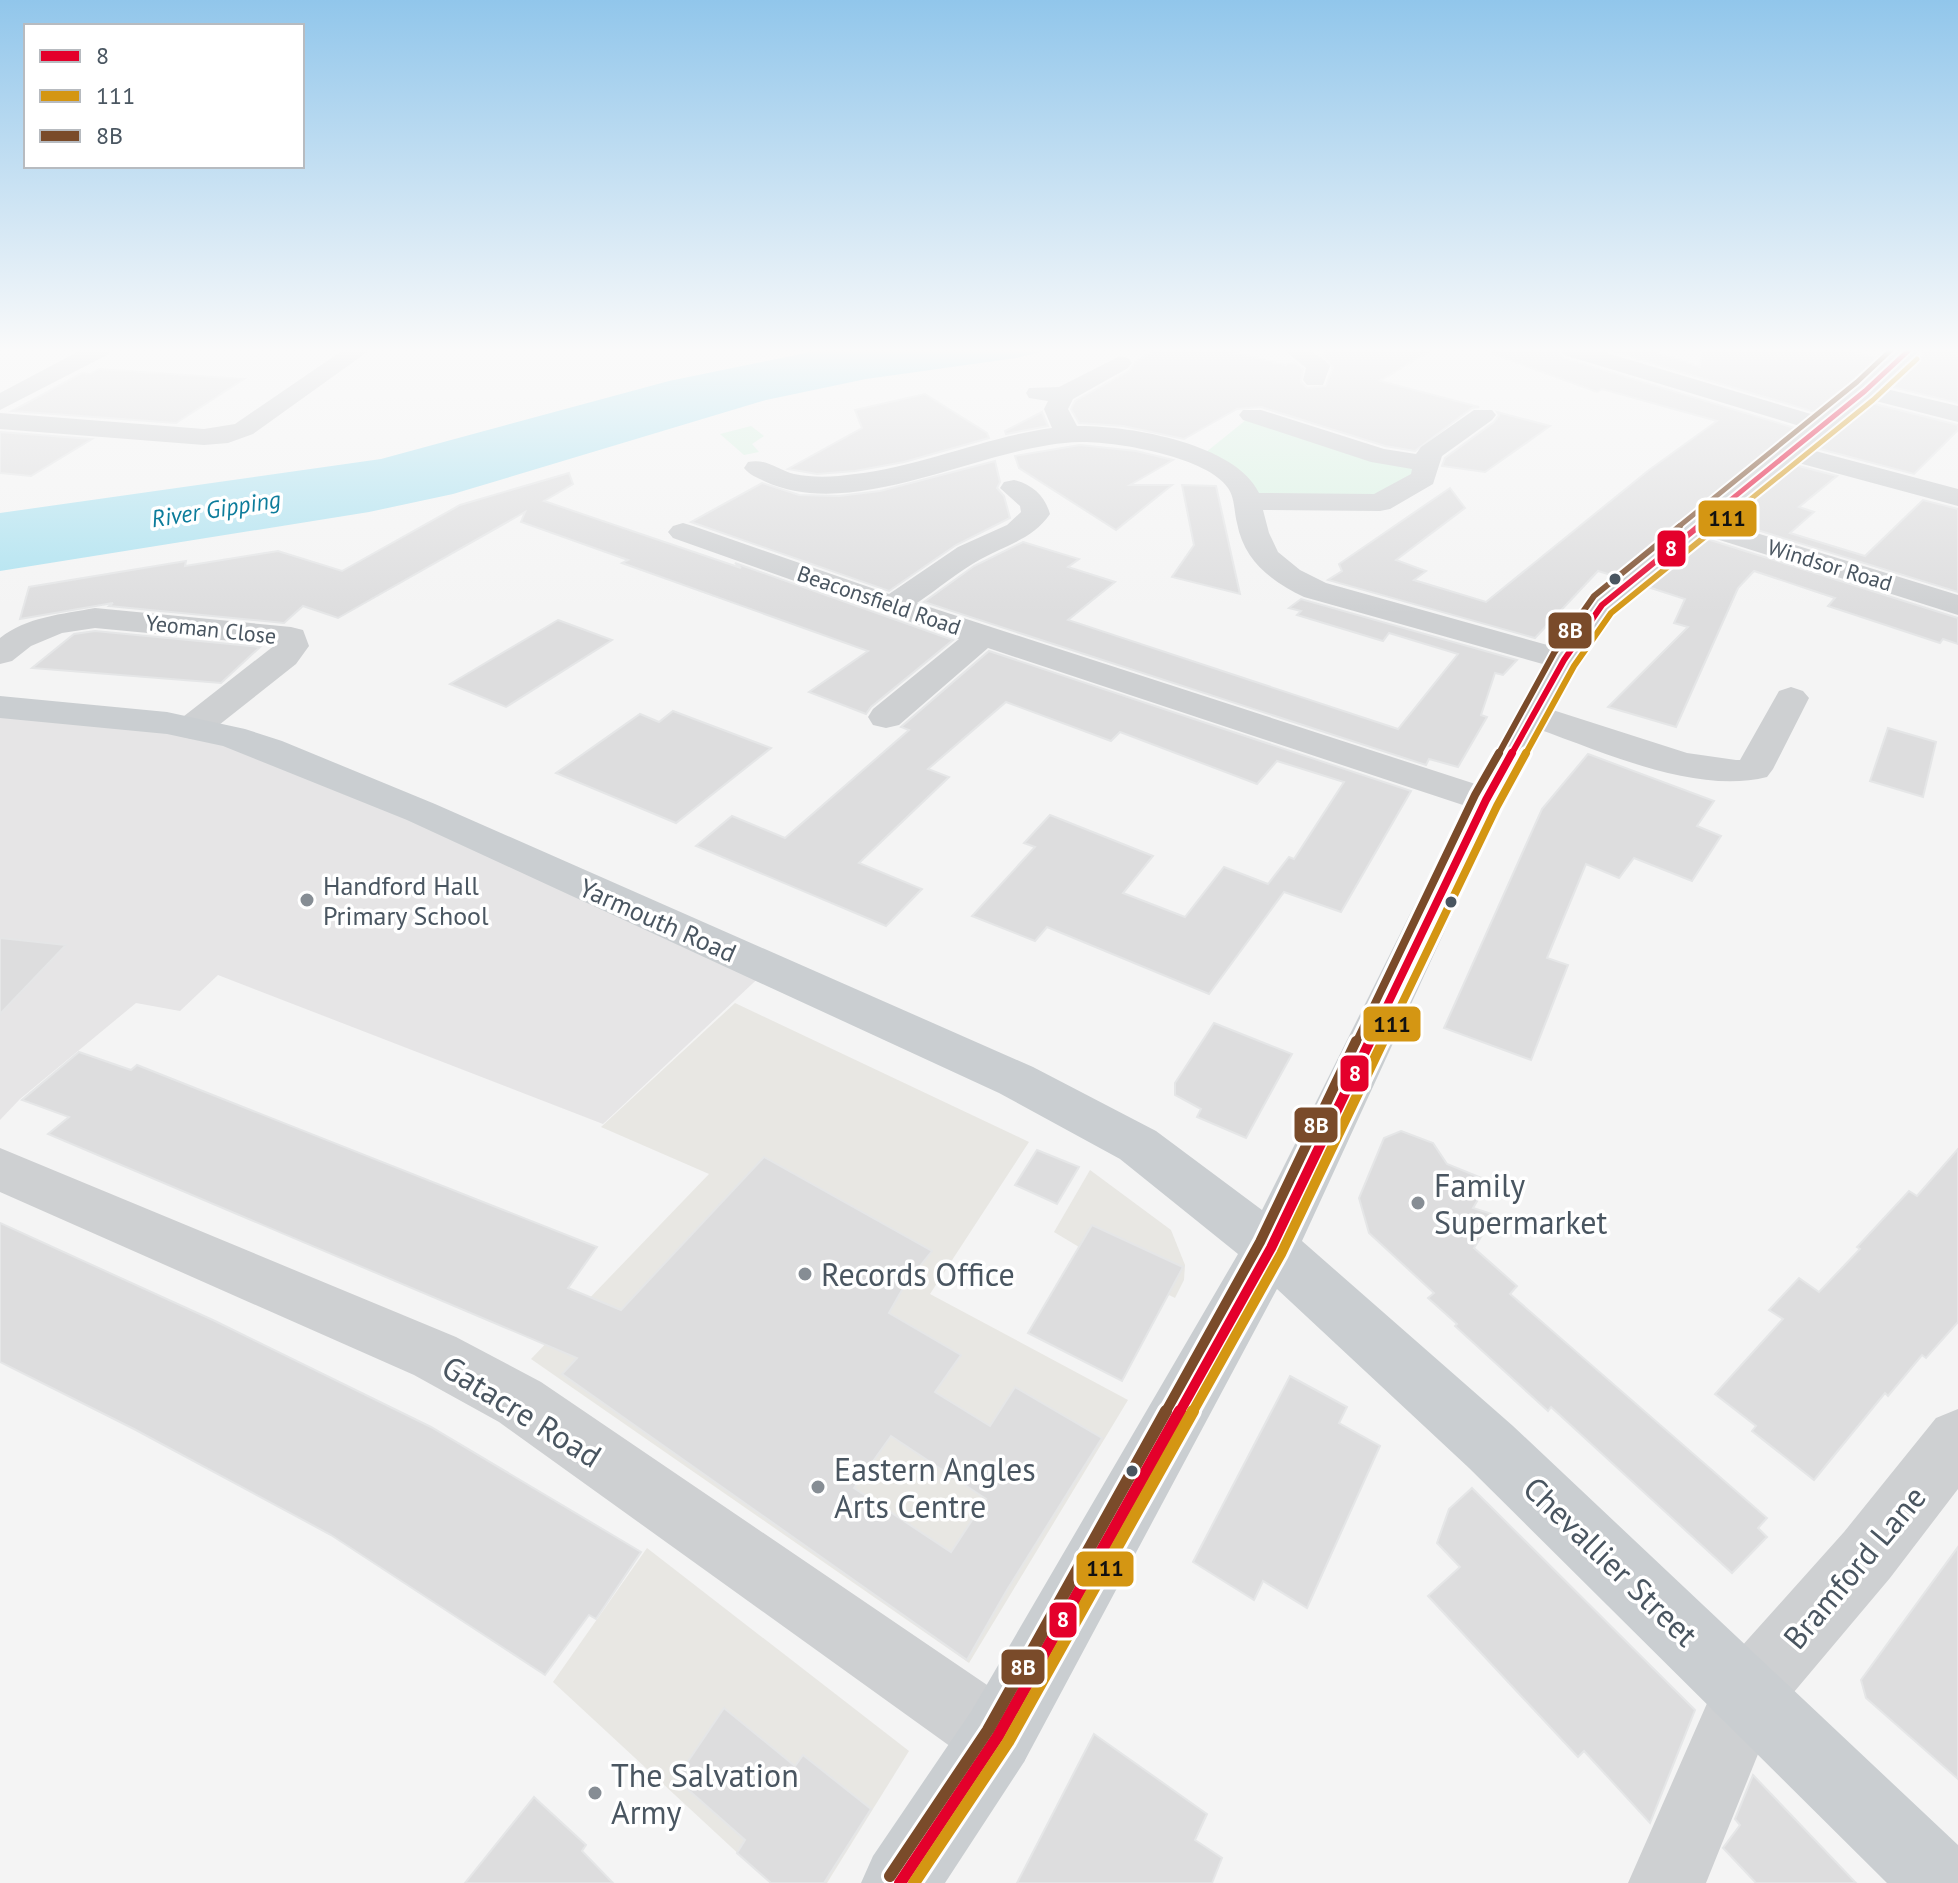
<svg xmlns="http://www.w3.org/2000/svg" width="1958" height="1883" viewBox="0 0 1958 1883" font-family="'PT Sans',sans-serif">
<style>
.commercial{fill:#e8e7e3}
.education{fill:#e6e5e6}
.green{fill:#d9f2e3}
.water{fill:#aee2f0}
.building{fill:#ddddde;stroke:#e5e6e7;stroke-width:2;fill-rule:evenodd}
.lines{fill:none;stroke-linecap:round;stroke-linejoin:round}
.minor{fill:#ced0d2;fill-rule:evenodd}
.major{fill:#caced1;fill-rule:evenodd}
.bus-1-far4-casing{stroke:#fff;stroke-width:9}
.bus-1-far3-casing{stroke:#fff;stroke-width:10}
.bus-1-far2-casing{stroke:#fff;stroke-width:14}
.bus-1-far1-casing{stroke:#fff;stroke-width:16}
.bus-1-casing{stroke:#fff;stroke-width:18}
.bus-2-far4-casing{stroke:#fff;stroke-width:9}
.bus-2-far3-casing{stroke:#fff;stroke-width:10}
.bus-2-far2-casing{stroke:#fff;stroke-width:14}
.bus-2-far1-casing{stroke:#fff;stroke-width:16}
.bus-2-casing{stroke:#fff;stroke-width:18}
.bus-3-far4-casing{stroke:#fff;stroke-width:9}
.bus-3-far3-casing{stroke:#fff;stroke-width:10}
.bus-3-far2-casing{stroke:#fff;stroke-width:14}
.bus-3-far1-casing{stroke:#fff;stroke-width:16}
.bus-3-casing{stroke:#fff;stroke-width:18}
.bus-1-far4{stroke:#e4002b;stroke-width:5}
.bus-1-far3{stroke:#e4002b;stroke-width:6}
.bus-1-far2{stroke:#e4002b;stroke-width:8}
.bus-1-far1{stroke:#e4002b;stroke-width:10}
.bus-1{stroke:#e4002b;stroke-width:12}
.bus-2-far4{stroke:#d49613;stroke-width:5}
.bus-2-far3{stroke:#d49613;stroke-width:6}
.bus-2-far2{stroke:#d49613;stroke-width:8}
.bus-2-far1{stroke:#d49613;stroke-width:10}
.bus-2{stroke:#d49613;stroke-width:12}
.bus-3-far4{stroke:#7a4b2a;stroke-width:5}
.bus-3-far3{stroke:#7a4b2a;stroke-width:6}
.bus-3-far2{stroke:#7a4b2a;stroke-width:8}
.bus-3-far1{stroke:#7a4b2a;stroke-width:10}
.bus-3{stroke:#7a4b2a;stroke-width:12}
.bus-dot{fill:#4a5661;stroke:#fff;stroke-width:3}
.poi-dot{fill:#868d94;stroke:#fff;stroke-width:3}
.labels{text-anchor:middle;dominant-baseline:central;stroke-width:7;stroke-linejoin:round;paint-order:stroke}
.far-street-label{font-size:22px;fill:#4a5661;stroke:#fff}
.far-water-label{font-size:24px;font-style:italic;fill:#0c7c9b;stroke:#fff}
.poi-label{font-size:26px;fill:#4a5661;stroke:#fff;text-anchor:start}
.street-label{font-size:26px;fill:#4a5661;stroke:#fff}
.near-poi-label{font-size:32px;fill:#4a5661;stroke:#fff;text-anchor:start}
.near-street-label{font-size:32px;fill:#4a5661;stroke:#fff}
.line-badge{stroke:#fff;stroke-width:3}
.badge-label{font-size:22px;text-anchor:middle;font-weight:bold;fill:#fff}
.pale-badge-label{font-size:22px;text-anchor:middle;font-weight:bold;fill:#111}
</style>
<rect width="100%" height="100%" fill="#f4f4f4"/>
<g class="commercial">
<polygon points="735,1003 1029,1142 930,1294 1128,1400 969,1663 531,1359 709,1174 601,1127"/>
<polygon points="1090,1170 1171,1230 1185,1265 1184,1280 1175,1298 1114,1268 1054,1232"/>
<polygon points="647,1548 909,1751 827,1883 770,1883 553,1682"/>
</g>
<polygon class="education" points="0,707 192,728 768,969 603,1124 218,975 180,1011 136,1003 20,1099 0,1120"/>
<g class="green">
<polygon points="1252,415 1428,464 1380,503 1248,501 1205,453"/>
<polygon points="751,426 764,436 752,444 759,452 744,455 720,434"/>
</g>
<polygon class="water" points="820,350 1049,350 1016,358 866,379 766,400 453,494 369,512 0,571 0,513 381,459 669,381"/>
<g class="building">
<polygon points="1156,350 1225,350 1285,365 1294,362 1303,369 1301,382 1307,388 1326,386 1333,367 1321,354 1334,350 1431,350 1380,381 1479,407 1472,408 1415,451 1385,446 1261,407 1237,409 1184,439 1123,426 1079,423 1071,409 1075,401 1129,371 1135,362"/>
<polygon points="1494,350 1558,350 1563,358 1798,429 1614,576 1598,571 1535,638 1328,580 1342,571 1339,564 1450,488 1465,508 1396,560 1426,571 1414,580 1486,602 1649,470 1717,421 1602,389 1597,392 1493,354"/>
<polygon points="1608,350 1649,350 1700,367 1702,350 1845,350 1881,359 1818,413"/>
<polygon points="1925,350 1958,353 1958,403 1888,386 1909,365 1918,361"/>
<polygon points="99,369 244,379 176,423 12,411 82,373 90,374"/>
<polygon points="925,394 987,433 989,438 904,462 855,471 817,474 788,469 862,428 855,410"/>
<polygon points="1871,403 1958,425 1958,430 1914,474 1816,448"/>
<polygon points="1042,412 1048,426 1006,434 1005,431"/>
<polygon points="1497,412 1550,426 1485,472 1442,466 1445,458 1494,422 1499,415"/>
<polygon points="0,432 92,439 31,476 0,473"/>
<polygon points="1080,445 1136,451 1173,460 1130,485 1172,485 1116,530 1019,468 1015,456"/>
<polygon points="995,461 1000,482 997,488 1004,496 1010,518 956,545 889,591 691,522 762,483 799,495 839,496 880,491"/>
<polygon points="1795,465 1837,476 1799,507 1814,512 1790,533 1865,556 1923,500 1958,509 1958,592 1728,521"/>
<polygon points="569,473 573,484 544,501 741,568 735,563 953,640 871,707 866,714 809,692 868,651 622,563 628,560 521,522 525,512 338,618 303,606 284,623 109,606 113,603 20,619 29,587 186,561 185,566 278,551 342,571 460,505"/>
<polygon points="1182,485 1216,486 1240,594 1172,577 1194,545"/>
<polygon points="1707,539 1958,618 1958,644 1943,639 1940,643 1828,606 1835,598 1754,571 1738,588 1676,727 1608,707 1688,627 1674,623 1685,599 1648,587"/>
<polygon points="1023,542 1079,559 1068,567 1115,582 1068,620 1398,729 1458,654 1389,633 1383,641 1297,615 1301,611 1289,608 1301,599 1517,660 1503,675 1495,673 1481,715 1487,717 1458,767 1429,759 1426,765 924,602 974,566"/>
<polygon points="558,620 612,640 506,707 450,684"/>
<polygon points="95,631 260,647 221,683 32,668 74,634"/>
<polygon points="989,651 1411,791 1341,912 1284,892 1209,994 1047,927 1035,941 972,916 1035,847 1024,843 1050,815 1153,856 1123,893 1185,917 1224,867 1268,884 1289,857 1294,859 1344,782 1277,761 1257,784 1120,732 1111,741 1006,702 928,769 949,777 859,863 922,889 886,926 696,846 732,816 785,838 909,730 901,727"/>
<polygon points="673,711 771,748 676,823 556,773 640,714 659,722"/>
<polygon points="1888,728 1936,742 1923,797 1870,781"/>
<polygon points="1588,754 1714,801 1697,826 1721,836 1692,881 1634,858 1619,878 1586,864 1547,958 1568,965 1531,1060 1444,1028 1542,809"/>
<polygon points="0,938 66,945 0,1014"/>
<polygon points="1214,1023 1292,1054 1246,1138 1197,1117 1201,1109 1175,1095 1175,1083"/>
<path d="M79,1052L131,1070L137,1065L597,1247L568,1288L621,1310L764,1157L932,1251L913,1275L911,1274L889,1313L961,1355L935,1392L990,1426L1015,1387L1102,1438L1007,1590L967,1660L562,1374L577,1358L48,1134L69,1117L22,1100ZM891,1436L986,1499L951,1552L854,1488Z"/>
<polygon points="1401,1131 1433,1143 1447,1164 1489,1181 1473,1208 1495,1215 1474,1248 1517,1286 1510,1294 1767,1518 1758,1528 1767,1537 1732,1573 1551,1407 1548,1411 1455,1326 1457,1324 1428,1298 1434,1293 1369,1233 1359,1198 1384,1138"/>
<polygon points="1958,1149 1958,1322 1926,1358 1922,1355 1888,1396 1885,1393 1814,1480 1752,1431 1756,1426 1715,1394 1783,1319 1769,1310 1799,1278 1819,1292 1860,1249 1857,1247 1909,1191 1917,1196"/>
<polygon points="1037,1150 1079,1167 1057,1204 1015,1185"/>
<polygon points="0,1223 215,1321 431,1427 641,1552 596,1619 589,1615 545,1675 331,1535 134,1429 0,1362"/>
<polygon points="1092,1225 1183,1267 1122,1381 1028,1333"/>
<polygon points="1290,1376 1347,1407 1339,1423 1380,1446 1307,1608 1263,1581 1254,1600 1193,1562"/>
<polygon points="1472,1488 1695,1710 1650,1823 1584,1751 1578,1757 1428,1596 1460,1567 1437,1543 1449,1509"/>
<polygon points="1958,1547 1958,1779 1866,1698 1861,1680"/>
<polygon points="724,1708 795,1766 803,1755 871,1809 824,1883 771,1883 737,1853 745,1840 676,1779"/>
<polygon points="1094,1734 1207,1814 1195,1840 1222,1858 1212,1883 1017,1883"/>
<polygon points="1753,1775 1856,1883 1756,1883 1723,1848 1740,1825 1735,1819"/>
<polygon points="534,1797 586,1845 582,1851 613,1883 465,1883"/>
</g>
<g class="lines">
<g class="minor">
<polygon points="81,350 110,350 107,355 0,410 0,393"/>
<polygon points="343,350 370,350 253,434 228,443 204,445 0,429 0,413 204,429 235,424"/>
<path d="M1284,350C1303,350 1317,350 1330,366L1323,385H1307L1303,380L1306,368Z"/>
<polygon points="1561,350 1597,350 1831,420 1835,425 1831,430 1813,430 1564,355"/>
<path d="M1120,356L1128,358L1132,363L1128,368L1073,399L1068,409L1077,426C1126,425 1236,443 1259,493L1374,494L1411,474L1412,469L1371,462L1243,420L1239,415L1243,410H1261L1384,449L1416,454L1421,447L1474,410H1492L1496,415L1492,420L1442,456L1433,484L1390,509L1380,511L1263,510L1269,533L1278,552L1300,570L1326,583L1576,653L1581,660L1576,667L1564,670L1304,597C1271,581 1244,561 1237,523C1234,512 1235,498 1228,488C1208,457 1115,441 1080,442C985,444 855,524 764,481C756,477 750,475 744,468L748,462C767,458 777,470 794,474C814,478 835,477 855,474C923,466 985,437 1052,428L1044,409L1048,401L1029,398L1026,393L1029,388L1059,387Z"/>
<polygon points="1865,384 1958,406 1958,422 1856,396 1853,391 1856,386"/>
<polygon points="1789,444 1958,489 1958,506 1780,458 1776,452 1780,446"/>
<path d="M1014,480C1032,484 1045,496 1050,514C1033,539 1006,545 981,559C959,571 938,589 917,603L1500,792L1505,800L1500,808L1486,812L1472,808L988,648L899,725L886,728L873,725L868,717L873,709L959,639L673,538L668,532L673,526L683,523L693,526L889,594L958,547L1007,525L1021,512L1020,506L1000,488L1004,482Z"/>
<polygon points="1701,516 1958,595 1958,615 1691,531 1686,525 1691,519"/>
<path d="M95,608L291,627L303,630L309,646L296,664L205,736L192,739L179,736L174,728L179,720L275,645L95,628L62,633L31,646L12,661L0,664V638C26,617 63,614 95,608Z"/>
<path d="M1791,687L1803,691L1809,698L1773,769L1767,777C1692,796 1593,747 1521,723L1516,715L1521,707L1534,704L1687,753L1736,760H1740L1779,691Z"/>
<polygon points="0,1148 456,1337 541,1382 1024,1710 1034,1736 1024,1762 998,1772 972,1762 499,1422 414,1375 0,1192"/>
<polygon points="1958,1409 1958,1489 1890,1578 1773,1717 1706,1883 1628,1883 1723,1667 1844,1532 1936,1418"/>
</g>
<polygon class="major" points="1895,350 1920,350 1874,396 1614,612 1581,660 1505,800 1302,1241 1513,1426 1958,1845 1958,1883 1887,1883 1469,1468 1277,1289 1024,1762 945,1883 861,1883 873,1856 972,1710 1238,1254 1120,1159 999,1093 407,820 223,746 167,734 0,718 0,696 167,712 245,729 282,741 435,804 1033,1067 1156,1131 1262,1210 1467,800 1547,660 1591,598 1856,386"/>
<g class="bus-1-far4-casing">
<polyline id="bus-1-far4" points="1696,528 1865,391 1909,350"/>
</g>
<g class="bus-1-far3-casing">
<polyline id="bus-1-far3" points="1511,755 1564,660 1602,605 1699,526"/>
</g>
<g class="bus-1-far2-casing">
<polyline id="bus-1-far2" points="1369,1043 1486,800 1512,753"/>
</g>
<g class="bus-1-far1-casing">
<polyline id="bus-1-far1" points="1179,1413 1271,1248 1370,1041"/>
</g>
<g class="bus-1-casing">
<polyline id="bus-1" points="900,1883 998,1736 1180,1411"/>
</g>
<g class="bus-2-far4-casing">
<polyline id="bus-2-far4" points="1715,528 1873,400 1917,359"/>
</g>
<g class="bus-2-far3-casing">
<polyline id="bus-2-far3" points="1525,755 1574,666 1611,613 1718,526"/>
</g>
<g class="bus-2-far2-casing">
<polyline id="bus-2-far2" points="1383,1043 1497,806 1526,753"/>
</g>
<g class="bus-2-far1-casing">
<polyline id="bus-2-far1" points="1192,1413 1281,1254 1383,1041"/>
</g>
<g class="bus-2-casing">
<polyline id="bus-2" points="914,1883 1008,1742 1193,1411"/>
</g>
<g class="bus-3-far4-casing">
<polyline id="bus-3-far4" points="1677,528 1857,382 1891,350"/>
</g>
<g class="bus-3-far3-casing">
<polyline id="bus-3-far3" points="1498,755 1554,653 1594,596 1680,526"/>
</g>
<g class="bus-3-far2-casing">
<polyline id="bus-3-far2" points="1356,1043 1475,795 1499,753"/>
</g>
<g class="bus-3-far1-casing">
<polyline id="bus-3-far1" points="1165,1413 1260,1242 1356,1041"/>
</g>
<g class="bus-3-casing">
<polyline id="bus-3" points="890,1876 988,1730 1166,1411"/>
</g>
<use href="#bus-1-far4" class="bus-1-far4"/>
<use href="#bus-1-far3" class="bus-1-far3"/>
<use href="#bus-1-far2" class="bus-1-far2"/>
<use href="#bus-1-far1" class="bus-1-far1"/>
<use href="#bus-1" class="bus-1"/>
<use href="#bus-2-far4" class="bus-2-far4"/>
<use href="#bus-2-far3" class="bus-2-far3"/>
<use href="#bus-2-far2" class="bus-2-far2"/>
<use href="#bus-2-far1" class="bus-2-far1"/>
<use href="#bus-2" class="bus-2"/>
<use href="#bus-3-far4" class="bus-3-far4"/>
<use href="#bus-3-far3" class="bus-3-far3"/>
<use href="#bus-3-far2" class="bus-3-far2"/>
<use href="#bus-3-far1" class="bus-3-far1"/>
<use href="#bus-3" class="bus-3"/>
</g>
<linearGradient id="sky" x2="0" y2="1"><stop stop-color="#91c6eb"/><stop offset="0.57" stop-color="#fafafa"/><stop offset="1" stop-color="#fafafa" stop-opacity="0"/></linearGradient>
<rect width="1958" height="614" fill="url(#sky)"/>
<g class="bus-dot">
<circle cx="1615" cy="579" r="7"/>
<circle cx="1451" cy="902" r="7"/>
<circle cx="1132" cy="1471" r="7"/>
</g>
<g class="poi-dot">
<circle cx="307" cy="900" r="8"/>
<circle cx="1418" cy="1203" r="8"/>
<circle cx="805" cy="1274" r="8"/>
<circle cx="818" cy="1487" r="8"/>
<circle cx="595" cy="1793" r="8"/>
</g>
<g class="labels">
<g class="far-street-label">
<text transform="translate(1830 565) rotate(17)">Windsor Road</text>
<text transform="translate(879 600) rotate(19)">Beaconsfield Road</text>
<text transform="translate(211 629) rotate(6)">Yeoman Close</text>
</g>
<g class="far-water-label">
<text transform="translate(216 509) rotate(-9)">River Gipping</text>
</g>
<g class="poi-label">
<text x="323" y="885">Handford Hall<tspan x="323" dy="30">Primary School</tspan></text>
</g>
<g class="street-label">
<text transform="translate(658 920) rotate(24)">Yarmouth Road</text>
</g>
<g class="near-poi-label">
<text x="1434" y="1185">Family<tspan x="1434" dy="37">Supermarket</tspan></text>
<text x="821" y="1274">Records Office</text>
<text x="834" y="1469">Eastern Angles<tspan x="834" dy="37">Arts Centre</tspan></text>
<text x="611" y="1775">The Salvation<tspan x="611" dy="37">Army</tspan></text>
</g>
<g class="near-street-label">
<text transform="translate(522 1411) rotate(32)">Gatacre Road</text>
<text transform="translate(1611 1561) rotate(44)">Chevallier Street</text>
<text transform="translate(1854 1567) rotate(-50)">Bramford Lane</text>
</g>
</g>
<g class="line-badge">
<rect x="1697" y="499" width="61" height="39" rx="8" fill="#d49613"/>
<rect x="1656" y="529" width="31" height="39" rx="8" fill="#e4002b"/>
<rect x="1547" y="611" width="46" height="39" rx="8" fill="#7a4b2a"/>
<rect x="1362" y="1005" width="60" height="38" rx="8" fill="#d49613"/>
<rect x="1339" y="1054" width="31" height="39" rx="8" fill="#e4002b"/>
<rect x="1293" y="1106" width="46" height="38" rx="8" fill="#7a4b2a"/>
<rect x="1075" y="1550" width="60" height="38" rx="8" fill="#d49613"/>
<rect x="1048" y="1601" width="30" height="38" rx="8" fill="#e4002b"/>
<rect x="1000" y="1648" width="46" height="38" rx="8" fill="#7a4b2a"/>
</g>
<g class="badge-label">
<text x="1671" y="556">8</text>
<text x="1570" y="638">8B</text>
<text x="1355" y="1081">8</text>
<text x="1316" y="1133">8B</text>
<text x="1063" y="1627">8</text>
<text x="1023" y="1675">8B</text>
</g>
<g class="pale-badge-label">
<text x="1727" y="526">111</text>
<text x="1392" y="1032">111</text>
<text x="1105" y="1576">111</text>
</g>
<rect x="24" y="24" width="280" height="144" fill="#ffffff" stroke="#b7bbc0" stroke-width="2"/>
<rect x="40" y="50" width="40" height="12" fill="#e4002b" stroke="#b7bbc0" stroke-width="2"/>
<text x="96" y="64" font-size="24" fill="#4a5661">8</text>
<rect x="40" y="90" width="40" height="12" fill="#d49613" stroke="#b7bbc0" stroke-width="2"/>
<text x="96" y="104" font-size="24" fill="#4a5661">111</text>
<rect x="40" y="130" width="40" height="12" fill="#7a4b2a" stroke="#b7bbc0" stroke-width="2"/>
<text x="96" y="144" font-size="24" fill="#4a5661">8B</text>
</svg>
